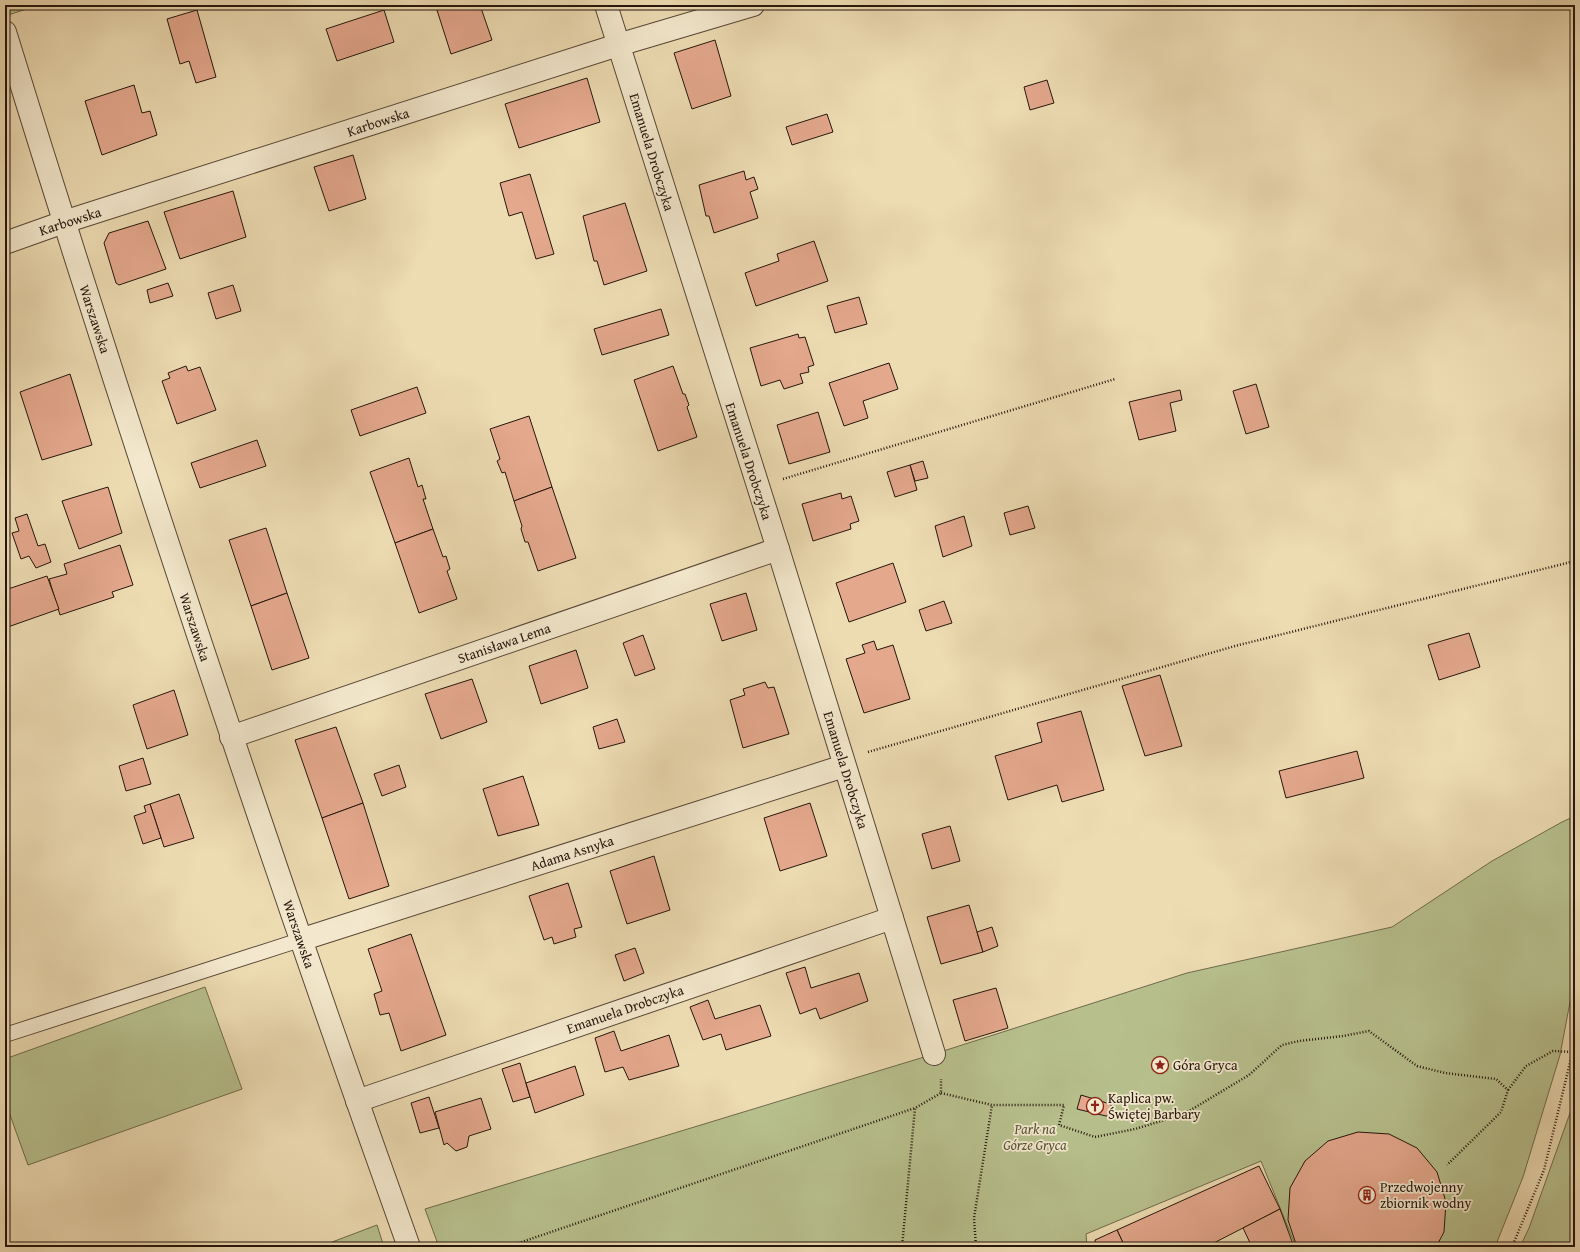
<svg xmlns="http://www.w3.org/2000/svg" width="1580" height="1252" viewBox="0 0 1580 1252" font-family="'Gentium Book Plus',serif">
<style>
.green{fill:#b7c08d;stroke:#6e6a4c}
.building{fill:#e4a88d;stroke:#25150c}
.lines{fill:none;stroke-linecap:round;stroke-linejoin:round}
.lane-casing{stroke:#574636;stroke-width:16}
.street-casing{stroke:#574636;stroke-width:24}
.path{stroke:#25150c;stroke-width:2.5;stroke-dasharray:1 2;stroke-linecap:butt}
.lane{stroke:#f3e8cd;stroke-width:14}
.street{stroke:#f3e8cd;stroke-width:22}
.labels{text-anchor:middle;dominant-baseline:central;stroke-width:3.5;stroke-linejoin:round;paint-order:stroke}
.street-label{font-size:14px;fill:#25150c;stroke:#f3e8cd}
.poi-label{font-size:14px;fill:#25150c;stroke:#f3e8cd;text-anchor:start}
.park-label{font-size:14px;font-style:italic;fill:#585139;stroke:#f3e8cd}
</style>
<rect width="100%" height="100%" fill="#eddbb2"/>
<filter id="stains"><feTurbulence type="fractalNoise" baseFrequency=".005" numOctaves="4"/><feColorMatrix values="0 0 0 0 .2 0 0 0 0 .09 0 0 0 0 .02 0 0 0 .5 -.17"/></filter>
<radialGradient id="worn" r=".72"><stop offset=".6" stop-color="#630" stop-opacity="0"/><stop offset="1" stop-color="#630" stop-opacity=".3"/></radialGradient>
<g class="green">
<polygon points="5,5 39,5 5,16"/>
<polygon points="1575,816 1575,989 1571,997 1560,1055 1523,1177 1495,1247 1296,1247 1261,1161 1086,1234 1087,1247 439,1247 425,1209 934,1054 1187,973 1392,927 1492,861 1562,822"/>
<polygon points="205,987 242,1089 28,1165 5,1101 5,1059"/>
<polygon points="1575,1099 1575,1247 1520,1247 1529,1228"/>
<polygon points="377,1225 384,1247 319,1247"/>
</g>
<g class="building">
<polygon points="444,5 480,5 492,40 451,54 436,7"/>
<polygon points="197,10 216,77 196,83 189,61 180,64 167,19"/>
<polygon points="384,10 394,42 337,61 326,29"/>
<polygon points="715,40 731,96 692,109 674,53"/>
<polygon points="587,78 600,122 519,148 505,104"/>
<polygon points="1047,80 1054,103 1030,110 1024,87"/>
<polygon points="134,85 142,113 150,111 157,135 102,155 85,101"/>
<polygon points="827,114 833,132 792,145 786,127"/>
<polygon points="353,155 366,199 329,211 314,167"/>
<polygon points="744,171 746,180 754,177 758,189 750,192 758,218 714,233 709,216 706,216 699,185"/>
<polygon points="530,174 554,254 536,259 522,212 509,216 500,183"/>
<polygon points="233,191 246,237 180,259 164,212"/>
<polygon points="625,203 647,271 604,285 597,261 594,261 583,216"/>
<polygon points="148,221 166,269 119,285 116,283 104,243 109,233"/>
<polygon points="814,241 828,281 756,306 745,273 779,261 777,254"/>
<polygon points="168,283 173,296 150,303 147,290"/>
<polygon points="233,285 241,311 216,319 208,293"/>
<polygon points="859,297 867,324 835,333 827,306"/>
<polygon points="661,309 669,335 602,355 594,329"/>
<polygon points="798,334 799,338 805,337 814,365 808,367 809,372 800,374 803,383 784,389 780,380 761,386 750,348"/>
<polygon points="889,363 898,389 863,401 868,418 844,426 829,383"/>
<polygon points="186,366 188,371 200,367 216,410 177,424 162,381 170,378 168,373"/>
<polygon points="673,366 683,394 685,394 689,405 687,407 697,437 658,451 634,380"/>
<polygon points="70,374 92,445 42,460 20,392"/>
<polygon points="1256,384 1269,427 1246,434 1233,391"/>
<polygon points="417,387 426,413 360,436 351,410"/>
<polygon points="1180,390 1182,400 1170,403 1176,431 1139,440 1129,402"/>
<polygon points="818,412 830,452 789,464 777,425"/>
<polygon points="529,416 552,487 514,501 505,472 502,473 497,461 500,459 490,429"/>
<polygon points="257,440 266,466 200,488 191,463"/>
<polygon points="409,458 418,487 422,485 426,499 423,499 433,529 395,543 370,472"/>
<polygon points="923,461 928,478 915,481 910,465"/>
<polygon points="910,465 917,490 895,497 887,472"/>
<polygon points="108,487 122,533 79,549 62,501"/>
<polygon points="552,487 576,558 538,571 528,542 525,542 521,529 522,526 514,501"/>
<polygon points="841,493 842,499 851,496 859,521 850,524 851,529 813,541 802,504"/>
<polygon points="1028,506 1035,528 1010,535 1004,513"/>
<polygon points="27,514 38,546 45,544 51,562 36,568 29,556 21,559 12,533 19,531 15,518"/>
<polygon points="964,516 972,546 943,557 935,526"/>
<polygon points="266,528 287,593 251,606 229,540"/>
<polygon points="433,529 443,557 446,556 450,569 447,571 457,599 419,613 395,543"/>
<polygon points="120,545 133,585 112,592 114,597 60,615 49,579 67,574 64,564"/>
<polygon points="893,563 906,602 849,622 836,583"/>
<polygon points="47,576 59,609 5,628 5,590"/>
<polygon points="287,593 309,658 272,670 251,606"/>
<polygon points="746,593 757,630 722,641 710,604"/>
<polygon points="944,601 952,623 926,631 919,610"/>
<polygon points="1469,633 1480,667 1439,680 1428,645"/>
<polygon points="643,635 655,669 635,676 623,643"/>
<polygon points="874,641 877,650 893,645 910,699 864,713 846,659 865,653 862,645"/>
<polygon points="576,650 588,688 541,704 529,666"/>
<polygon points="1160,675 1182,746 1145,756 1122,686"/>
<polygon points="472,679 487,722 441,739 425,694"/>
<polygon points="765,682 768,688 774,687 789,734 743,748 730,700 745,695 743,689"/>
<polygon points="174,690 188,735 147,749 133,705"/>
<polygon points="1081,711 1104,790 1062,802 1057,785 1008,800 995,756 1042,742 1037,723"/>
<polygon points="617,719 625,742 599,749 593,727"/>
<polygon points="336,727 363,803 322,818 295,740"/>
<polygon points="1357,751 1364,778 1286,798 1279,771"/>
<polygon points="143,758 151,784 126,791 119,766"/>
<polygon points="399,765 406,787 382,796 374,774"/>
<polygon points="523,776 539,825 498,836 483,789"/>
<polygon points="179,794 194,838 164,847 150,804"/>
<polygon points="363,803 389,886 349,899 322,818"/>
<polygon points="810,803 827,856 780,871 764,818"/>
<polygon points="150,804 161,838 143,844 134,816 146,812 144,806"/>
<polygon points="950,826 960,861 932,869 922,834"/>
<polygon points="654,856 670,910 627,924 610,871"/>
<polygon points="568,883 582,927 574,929 576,937 554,944 552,937 544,940 529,896"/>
<polygon points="969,905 983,952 941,964 927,917"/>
<polygon points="992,927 998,946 983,952 977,932"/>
<polygon points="411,934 446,1035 401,1051 389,1013 380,1015 374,994 382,991 368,949"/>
<polygon points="635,948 644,973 624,981 615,955"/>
<polygon points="805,967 811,988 859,973 868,1001 820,1019 816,1008 800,1014 786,973"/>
<polygon points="996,988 1008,1028 965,1041 953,1000"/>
<polygon points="708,1000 715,1019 760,1005 771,1036 726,1050 721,1034 703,1040 690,1007"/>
<polygon points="614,1031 621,1051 669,1035 679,1066 629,1080 623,1067 605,1072 595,1038"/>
<polygon points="520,1063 530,1097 513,1102 502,1069"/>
<polygon points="575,1066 584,1095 535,1113 526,1083"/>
<polygon points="1081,1095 1110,1104 1114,1109 1112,1115 1106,1116 1077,1109"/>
<polygon points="429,1097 439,1128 420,1133 411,1103"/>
<polygon points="481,1098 491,1129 469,1136 467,1147 456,1151 447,1143 444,1145 435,1112"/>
<polygon points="1358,1132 1389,1134 1417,1148 1437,1172 1446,1202 1444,1232 1436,1247 1297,1247 1288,1220 1290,1188 1305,1161 1328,1141"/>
<polygon points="1259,1166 1280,1209 1206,1247 1125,1247 1117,1230"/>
<polygon points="1280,1209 1294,1247 1252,1247 1243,1228"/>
<polygon points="1117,1230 1125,1247 1096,1247 1095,1240"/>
</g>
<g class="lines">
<g class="lane-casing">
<polyline id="lane" points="5,1035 300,940"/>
</g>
<g class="street-casing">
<g id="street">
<polyline points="606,5 778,549 934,1054"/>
<path d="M5,32C131,440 265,845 409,1247"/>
<polyline points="5,243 64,222 618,45 753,5"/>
<polyline points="231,737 778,549"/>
<polyline points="300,940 844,766"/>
<polyline points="357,1101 892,918"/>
</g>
</g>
<g class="path">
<polyline points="783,479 1115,379"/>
<polyline points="868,752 1235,646 1575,561"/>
<polyline points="1508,1090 1526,1066 1553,1051 1573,1052"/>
<polyline points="941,1093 992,1105 1064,1105 1059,1125 1095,1137 1135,1129 1184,1114 1249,1075 1282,1045 1299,1041 1343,1036 1369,1031 1417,1066 1445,1073 1496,1079 1508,1090 1501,1112 1447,1165"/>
<polyline points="507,1247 915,1108"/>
<polyline points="902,1247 915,1108 941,1093 941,1079"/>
<polyline points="976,1247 974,1218 992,1105"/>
<polyline points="1512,1247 1544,1170 1575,1042"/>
</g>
<use href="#lane" class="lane"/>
<use href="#street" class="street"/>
</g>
<defs>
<g id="sight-ring" transform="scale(0.9)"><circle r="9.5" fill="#f3e8cd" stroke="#8f2418" stroke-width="1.5"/><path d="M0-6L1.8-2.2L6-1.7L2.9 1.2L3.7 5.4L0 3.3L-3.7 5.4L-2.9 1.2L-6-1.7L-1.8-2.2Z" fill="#8f2418"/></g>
<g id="church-ring" transform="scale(0.9)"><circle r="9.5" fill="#f3e8cd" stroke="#8f2418" stroke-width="1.5"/><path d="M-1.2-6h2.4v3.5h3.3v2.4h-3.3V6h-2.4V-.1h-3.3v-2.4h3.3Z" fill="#8f2418"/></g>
<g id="building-ring" transform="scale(0.9)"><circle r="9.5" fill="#f3e8cd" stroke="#8f2418" stroke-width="1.5"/><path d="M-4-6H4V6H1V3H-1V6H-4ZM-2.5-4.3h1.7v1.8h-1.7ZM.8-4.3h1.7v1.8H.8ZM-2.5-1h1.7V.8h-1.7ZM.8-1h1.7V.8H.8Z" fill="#8f2418"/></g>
</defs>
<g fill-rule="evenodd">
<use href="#sight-ring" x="1160" y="1065"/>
<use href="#church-ring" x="1095" y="1106"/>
<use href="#building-ring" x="1367" y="1195"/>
</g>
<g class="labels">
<g class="street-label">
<text transform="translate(378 122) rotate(-18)">Karbowska</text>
<text transform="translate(652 152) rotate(73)">Emanuela Drobczyka</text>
<text transform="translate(70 221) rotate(-18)">Karbowska</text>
<text transform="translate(95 319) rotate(72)">Warszawska</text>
<text transform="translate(749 461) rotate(72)">Emanuela Drobczyka</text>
<text transform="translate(195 627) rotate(72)">Warszawska</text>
<text transform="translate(504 643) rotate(-19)">Stanisława Lema</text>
<text transform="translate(846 770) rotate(73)">Emanuela Drobczyka</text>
<text transform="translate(572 853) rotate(-18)">Adama Asnyka</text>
<text transform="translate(299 934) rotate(71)">Warszawska</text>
<text transform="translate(625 1009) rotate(-19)">Emanuela Drobczyka</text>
</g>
<g class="poi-label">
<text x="1173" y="1065">Góra Gryca</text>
<text x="1108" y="1098">Kaplica pw.<tspan x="1108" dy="16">Świętej Barbary</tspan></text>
<text x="1380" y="1187">Przedwojenny<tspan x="1380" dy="16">zbiornik wodny</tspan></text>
</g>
<g class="park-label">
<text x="1035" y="1129">Park na<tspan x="1035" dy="16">Górze Gryca</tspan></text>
</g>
</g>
<rect width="1580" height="1252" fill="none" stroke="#eddbb2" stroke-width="20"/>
<rect x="6" y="6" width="1568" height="1240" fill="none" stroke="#25150c" stroke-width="2"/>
<rect x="10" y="10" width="1560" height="1232" fill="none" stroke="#25150c"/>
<rect width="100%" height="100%" filter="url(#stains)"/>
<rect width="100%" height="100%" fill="url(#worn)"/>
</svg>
